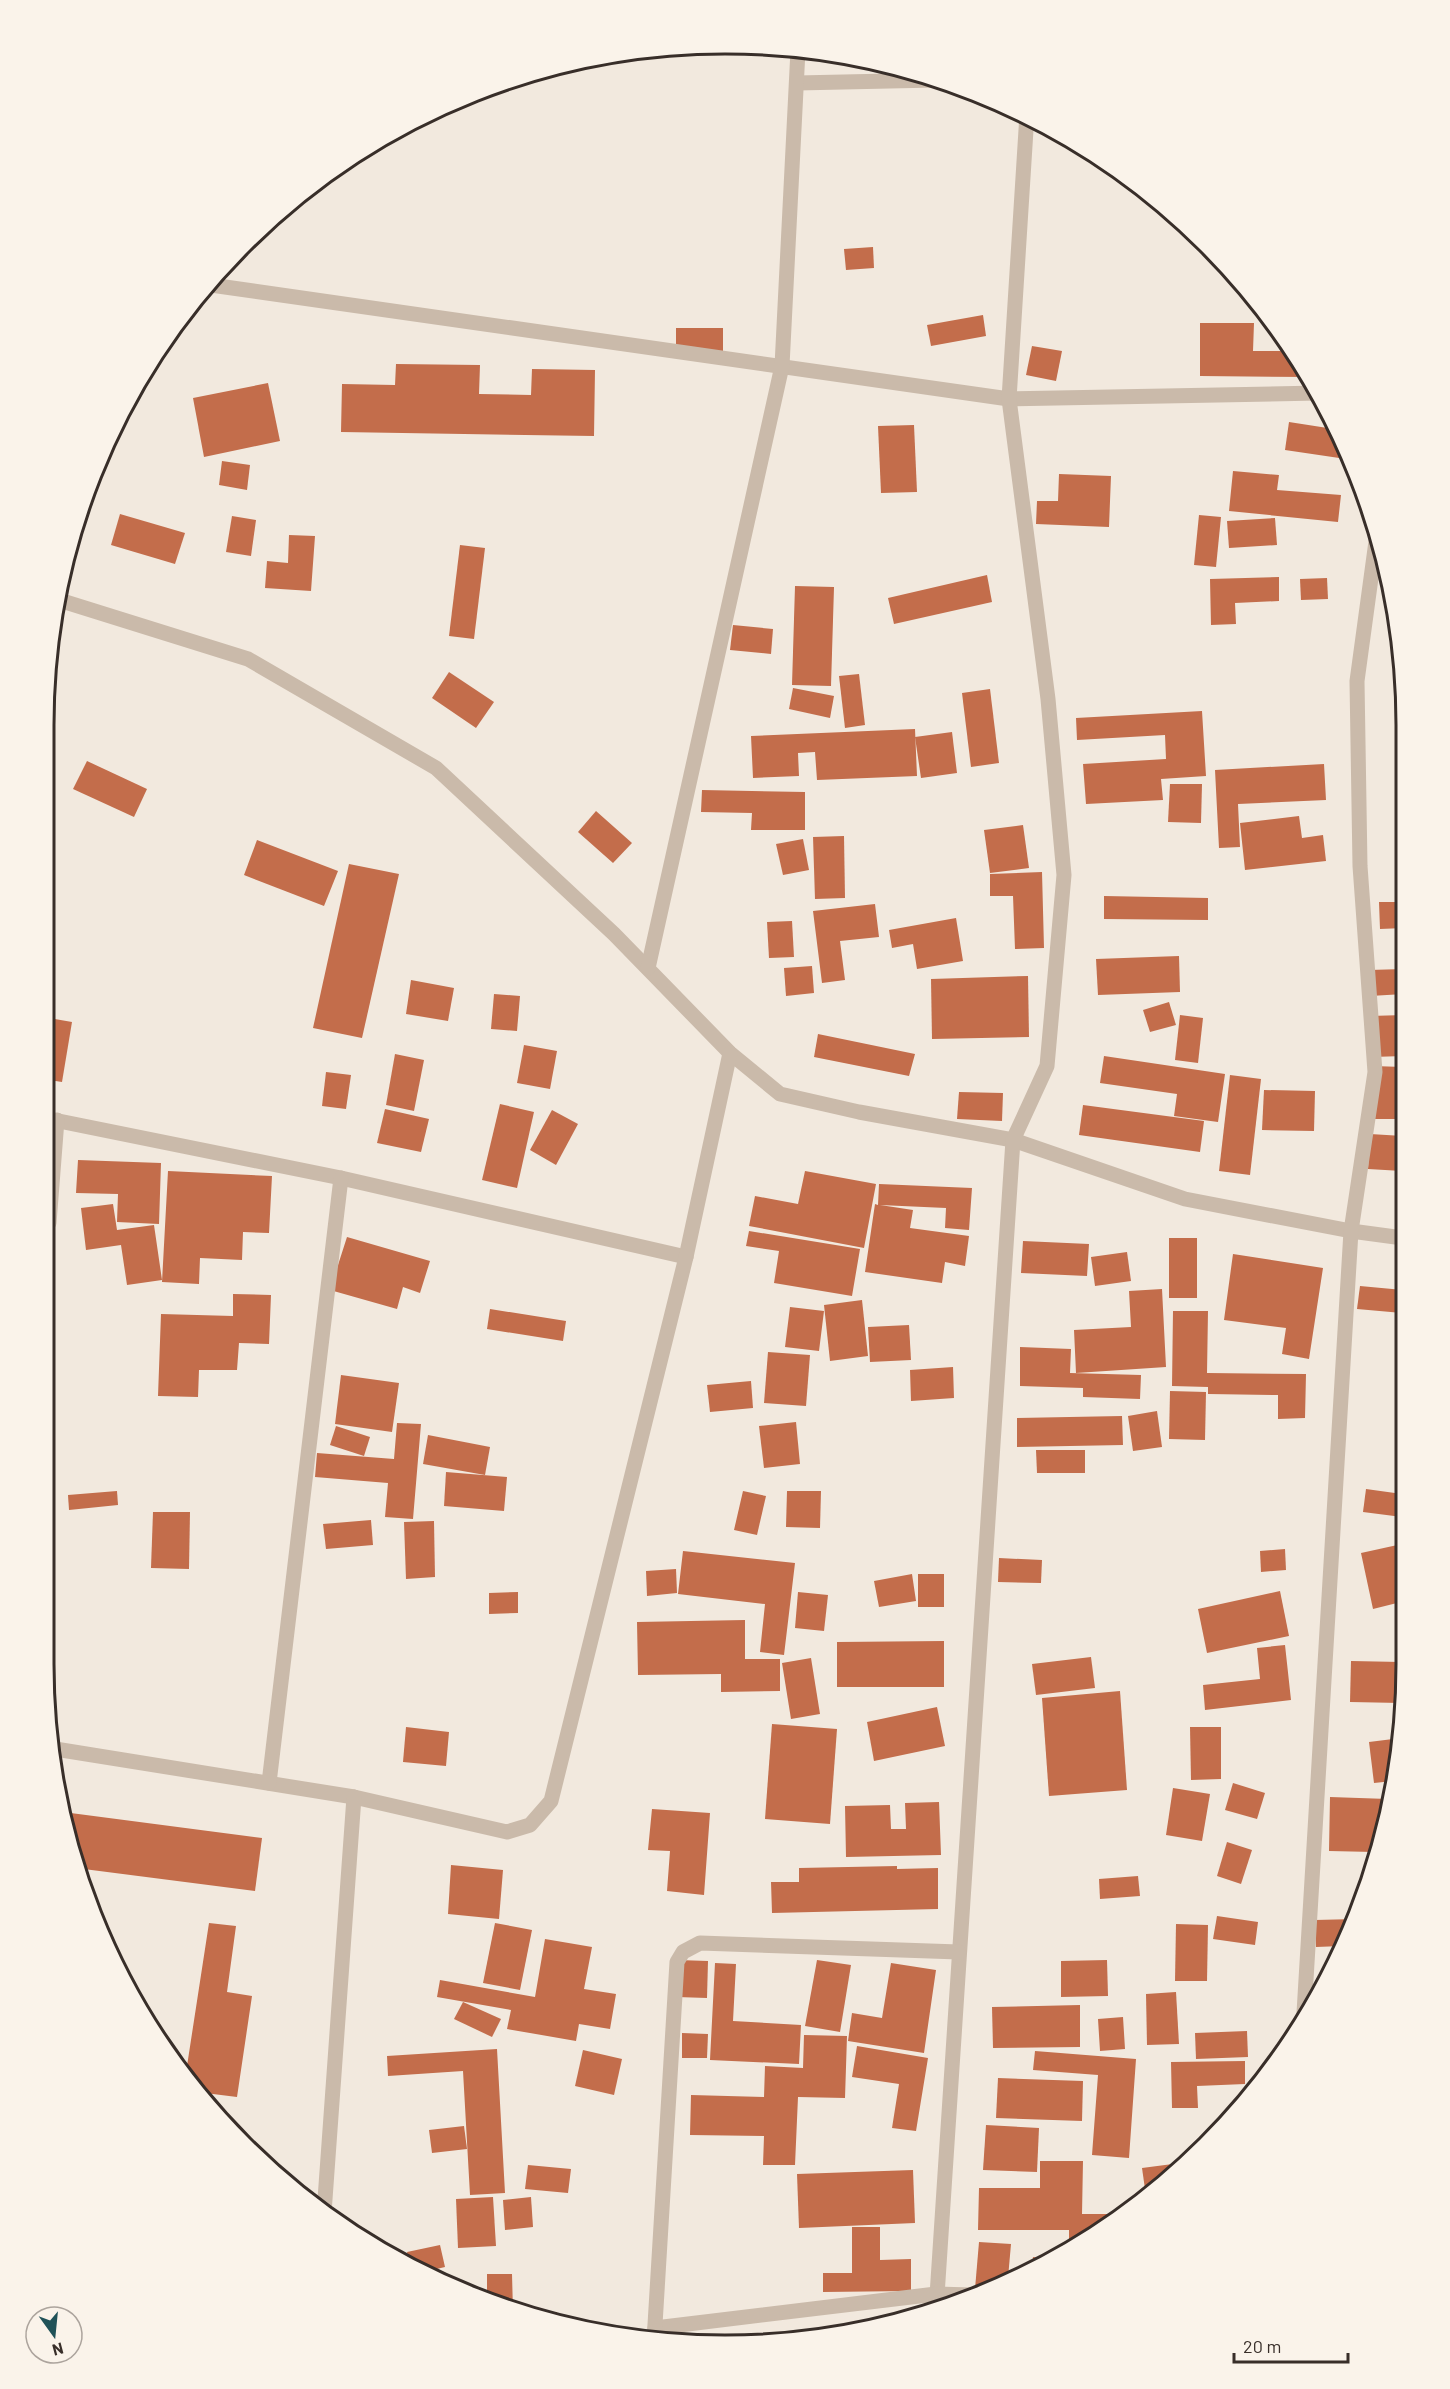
<svg xmlns="http://www.w3.org/2000/svg" width="1450" height="2389" viewBox="0 0 1450 2389" font-family="Barlow,sans-serif">
<style>
.building{fill:#c36d4b}
.lines{fill:none;stroke-linecap:round;stroke-linejoin:round}
.minor{stroke:#cabaaa;stroke-width:15}
.rim{fill:none;stroke:#382e29;stroke-width:3}
</style>
<rect width="100%" height="100%" fill="#f2e9de"/>
<g class="building">
<polygon points="873,247 874,268 846,270 844,249"/>
<polygon points="983,315 986,336 931,346 927,325"/>
<polygon points="1200,323 1254,323 1253,351 1292,351 1310,377 1200,376"/>
<rect x="676" y="328" width="47" height="24"/>
<polygon points="1032,346 1062,351 1056,381 1026,375"/>
<polygon points="396,364 480,365 479,394 531,395 532,369 595,370 594,436 341,432 342,384 395,385"/>
<polygon points="268,383 280,441 204,457 193,398"/>
<polygon points="1289,422 1334,429 1346,459 1285,450"/>
<polygon points="914,425 917,492 881,493 878,426"/>
<polygon points="222,461 250,465 247,490 219,485"/>
<polygon points="1233,471 1279,475 1277,490 1341,495 1338,522 1229,511"/>
<polygon points="1059,474 1111,476 1109,527 1036,524 1037,501 1058,501"/>
<polygon points="120,514 185,533 175,564 111,545"/>
<polygon points="1199,515 1221,517 1216,567 1194,565"/>
<polygon points="232,516 256,520 251,556 226,552"/>
<polygon points="1275,518 1277,545 1229,548 1227,521"/>
<polygon points="289,535 315,536 311,591 265,588 267,561 288,563"/>
<polygon points="460,545 485,548 474,639 449,636"/>
<polygon points="987,575 992,602 894,624 888,598"/>
<polygon points="1279,577 1279,601 1235,603 1236,624 1211,625 1210,579"/>
<polygon points="1327,578 1328,599 1301,600 1300,579"/>
<polygon points="795,586 834,587 831,686 792,685"/>
<polygon points="733,625 773,629 771,654 730,650"/>
<polygon points="1398,635 1398,638 1403,666 1397,666"/>
<polygon points="449,672 494,702 476,728 432,698"/>
<polygon points="859,674 865,725 845,728 839,676"/>
<polygon points="793,688 834,696 830,718 789,709"/>
<polygon points="990,689 999,763 971,767 962,693"/>
<polygon points="1202,711 1206,776 1161,779 1163,800 1086,804 1083,764 1166,759 1165,735 1077,740 1076,718"/>
<polygon points="915,729 917,776 817,780 815,752 798,753 799,776 753,778 751,736"/>
<polygon points="952,732 957,773 921,778 915,737"/>
<polygon points="87,761 147,789 134,817 73,789"/>
<polygon points="1324,764 1326,800 1238,804 1240,847 1219,848 1215,770"/>
<polygon points="1170,784 1202,784 1201,823 1168,822"/>
<polygon points="702,790 805,792 805,830 751,830 752,813 701,812"/>
<polygon points="596,811 632,843 613,863 578,832"/>
<polygon points="1299,816 1302,838 1323,835 1326,861 1245,870 1240,823"/>
<polygon points="1023,825 1029,868 990,873 984,830"/>
<polygon points="844,836 845,898 815,899 813,837"/>
<polygon points="803,839 809,870 783,875 776,844"/>
<polygon points="257,840 338,871 324,906 244,875"/>
<polygon points="349,864 399,874 362,1038 313,1028"/>
<polygon points="1042,872 1044,948 1015,949 1013,896 990,896 990,874"/>
<polygon points="1404,877 1404,928 1380,929 1379,902 1397,902 1396,878"/>
<polygon points="1104,896 1208,898 1208,920 1104,919"/>
<polygon points="875,904 879,937 840,941 845,980 822,983 813,911"/>
<polygon points="956,918 963,961 917,969 913,944 892,948 889,930"/>
<polygon points="792,921 794,957 769,958 767,922"/>
<polygon points="1179,956 1180,992 1098,995 1096,959"/>
<polygon points="812,966 814,993 786,996 784,968"/>
<polygon points="1404,969 1404,994 1370,996 1369,970"/>
<polygon points="1028,976 1029,1037 932,1039 931,979"/>
<polygon points="411,980 454,988 448,1021 406,1014"/>
<polygon points="494,994 520,996 517,1031 491,1029"/>
<polygon points="1169,1002 1176,1025 1150,1032 1143,1010"/>
<polygon points="1180,1015 1203,1018 1198,1063 1175,1060"/>
<polygon points="1404,1015 1404,1056 1372,1057 1370,1016"/>
<polygon points="49,1018 72,1022 62,1082 49,1080"/>
<polygon points="818,1034 915,1054 909,1076 814,1057"/>
<polygon points="524,1045 557,1051 550,1089 517,1083"/>
<polygon points="395,1054 424,1060 414,1111 386,1105"/>
<polygon points="1104,1056 1225,1074 1218,1122 1174,1116 1177,1094 1100,1083"/>
<polygon points="1373,1066 1403,1067 1403,1119 1372,1119"/>
<polygon points="326,1072 351,1075 346,1109 322,1106"/>
<polygon points="1230,1075 1261,1079 1250,1175 1219,1171"/>
<polygon points="1264,1090 1315,1091 1314,1131 1262,1130"/>
<polygon points="959,1092 1003,1093 1002,1121 957,1119"/>
<polygon points="500,1104 534,1112 517,1188 482,1180"/>
<polygon points="1083,1105 1204,1121 1200,1152 1079,1135"/>
<polygon points="385,1109 429,1119 421,1152 377,1143"/>
<polygon points="552,1110 578,1124 556,1165 530,1150"/>
<polygon points="1370,1134 1403,1136 1402,1171 1368,1169"/>
<polygon points="78,1160 161,1163 159,1224 117,1222 118,1194 76,1193"/>
<polygon points="168,1171 272,1176 269,1233 243,1232 242,1260 200,1258 199,1284 162,1282"/>
<polygon points="805,1171 876,1184 864,1248 749,1226 755,1196 798,1204"/>
<polygon points="879,1184 972,1188 969,1230 945,1228 946,1208 880,1205 913,1210 910,1228 969,1236 965,1266 945,1262 942,1283 865,1272 875,1204 878,1205"/>
<polygon points="113,1204 117,1230 154,1225 162,1280 127,1285 121,1245 86,1250 81,1208"/>
<polygon points="749,1231 860,1249 852,1296 774,1283 779,1251 746,1246"/>
<polygon points="347,1237 430,1261 420,1293 403,1287 397,1309 330,1290"/>
<rect x="1169" y="1238" width="28" height="60"/>
<polygon points="1023,1241 1089,1244 1087,1276 1021,1273"/>
<polygon points="1127,1252 1131,1281 1095,1286 1091,1257"/>
<polygon points="1233,1254 1323,1268 1309,1359 1282,1354 1286,1328 1224,1320"/>
<polygon points="1360,1286 1403,1290 1402,1313 1357,1309"/>
<polygon points="1162,1289 1166,1367 1076,1373 1074,1330 1131,1327 1129,1291"/>
<polygon points="233,1294 271,1295 269,1344 239,1343 237,1370 199,1370 198,1397 158,1396 161,1314 233,1316"/>
<polygon points="862,1300 868,1356 830,1361 824,1305"/>
<polygon points="790,1307 824,1311 819,1351 785,1347"/>
<polygon points="490,1309 566,1321 563,1341 487,1329"/>
<polygon points="1173,1311 1208,1311 1207,1373 1306,1374 1305,1418 1278,1419 1278,1395 1208,1394 1208,1387 1172,1386"/>
<polygon points="909,1325 911,1360 870,1362 868,1327"/>
<polygon points="1020,1347 1071,1349 1070,1373 1141,1375 1140,1399 1083,1397 1083,1388 1020,1386"/>
<polygon points="768,1352 810,1355 806,1406 764,1403"/>
<polygon points="953,1367 954,1398 911,1401 910,1370"/>
<polygon points="341,1375 399,1383 392,1432 335,1424"/>
<polygon points="751,1381 753,1408 710,1412 707,1385"/>
<polygon points="1170,1391 1206,1392 1205,1440 1169,1439"/>
<polygon points="1157,1411 1162,1447 1133,1451 1128,1416"/>
<polygon points="1122,1416 1123,1445 1017,1447 1017,1418"/>
<polygon points="796,1422 800,1464 764,1468 759,1426"/>
<polygon points="397,1423 421,1424 413,1519 385,1517 388,1483 315,1477 317,1453 394,1459"/>
<polygon points="336,1426 370,1437 364,1456 330,1445"/>
<polygon points="428,1435 490,1447 485,1475 423,1464"/>
<polygon points="1036,1450 1085,1450 1085,1473 1037,1473"/>
<polygon points="446,1472 507,1477 504,1511 444,1506"/>
<polygon points="1366,1489 1402,1494 1402,1517 1363,1512"/>
<polygon points="117,1491 118,1505 69,1510 68,1495"/>
<polygon points="743,1491 766,1496 757,1535 734,1530"/>
<polygon points="787,1491 821,1491 820,1528 786,1527"/>
<polygon points="153,1512 190,1512 189,1569 151,1568"/>
<polygon points="371,1520 373,1545 326,1549 323,1524"/>
<polygon points="434,1521 435,1577 406,1579 404,1522"/>
<polygon points="1402,1544 1401,1602 1373,1609 1361,1553"/>
<polygon points="1285,1549 1286,1570 1261,1572 1260,1551"/>
<polygon points="683,1551 795,1563 784,1655 760,1652 765,1604 678,1594"/>
<polygon points="999,1558 1042,1560 1041,1583 998,1582"/>
<polygon points="676,1569 677,1593 647,1596 646,1571"/>
<polygon points="912,1574 916,1601 879,1607 874,1581"/>
<rect x="918" y="1574" width="26" height="33"/>
<polygon points="1280,1591 1289,1636 1207,1653 1198,1609"/>
<polygon points="518,1592 518,1613 489,1614 489,1593"/>
<polygon points="798,1592 828,1595 824,1631 795,1628"/>
<polygon points="745,1620 745,1659 780,1659 780,1691 721,1692 721,1674 638,1675 637,1622"/>
<polygon points="944,1641 944,1687 837,1687 837,1642"/>
<polygon points="1285,1645 1291,1700 1205,1710 1203,1685 1260,1679 1257,1648"/>
<polygon points="1091,1657 1095,1688 1036,1695 1032,1664"/>
<polygon points="811,1658 820,1714 791,1719 782,1663"/>
<polygon points="1351,1661 1401,1662 1401,1703 1350,1702"/>
<polygon points="1120,1691 1127,1790 1049,1796 1042,1698"/>
<polygon points="937,1707 945,1746 874,1761 867,1722"/>
<polygon points="772,1724 837,1729 830,1824 765,1819"/>
<polygon points="406,1727 449,1732 446,1766 403,1762"/>
<polygon points="1190,1727 1221,1727 1221,1779 1191,1780"/>
<polygon points="1401,1738 1401,1753 1393,1781 1374,1783 1369,1742"/>
<polygon points="1233,1783 1265,1793 1257,1819 1225,1810"/>
<polygon points="1173,1788 1210,1794 1202,1841 1166,1835"/>
<polygon points="1330,1797 1388,1799 1382,1823 1377,1823 1374,1852 1329,1851"/>
<polygon points="939,1802 941,1855 846,1857 845,1806 890,1805 891,1829 906,1829 905,1803"/>
<polygon points="652,1809 710,1813 704,1895 667,1891 670,1851 648,1850"/>
<polygon points="63,1812 262,1838 255,1891 76,1868"/>
<polygon points="1227,1842 1252,1850 1241,1884 1217,1876"/>
<polygon points="451,1865 503,1870 499,1919 448,1914"/>
<polygon points="897,1866 897,1869 938,1868 938,1909 772,1913 771,1882 799,1882 799,1868"/>
<polygon points="1138,1876 1140,1896 1100,1899 1099,1879"/>
<polygon points="1217,1916 1258,1922 1255,1945 1213,1939"/>
<polygon points="1356,1919 1342,1946 1316,1947 1315,1920"/>
<polygon points="209,1923 236,1926 227,1992 252,1996 237,2097 197,2092 185,2079"/>
<polygon points="495,1923 532,1930 520,1990 483,1983"/>
<polygon points="1176,1924 1208,1925 1207,1981 1175,1981"/>
<polygon points="545,1939 592,1947 584,1989 616,1994 610,2029 579,2024 576,2041 507,2029 511,2010 437,1997 440,1980 535,1997"/>
<polygon points="678,1960 708,1961 707,1998 677,1997"/>
<polygon points="817,1960 851,1965 840,2032 805,2026"/>
<polygon points="1107,1960 1108,1996 1061,1997 1061,1961"/>
<polygon points="715,1963 736,1964 733,2021 801,2025 799,2064 710,2060"/>
<polygon points="891,1963 936,1970 924,2053 848,2041 852,2013 882,2018"/>
<polygon points="1176,1992 1179,2044 1147,2045 1146,1994"/>
<polygon points="463,2002 501,2019 492,2037 454,2019"/>
<polygon points="1080,2005 1080,2047 993,2048 992,2007"/>
<polygon points="1123,2017 1125,2049 1100,2051 1098,2019"/>
<polygon points="1247,2031 1248,2057 1196,2059 1195,2033"/>
<polygon points="682,2033 708,2034 707,2058 682,2058"/>
<polygon points="804,2035 847,2036 845,2098 798,2097 795,2165 763,2165 764,2136 690,2135 691,2095 764,2097 765,2066 803,2068"/>
<polygon points="857,2046 928,2058 916,2131 892,2128 899,2084 852,2077"/>
<polygon points="497,2049 505,2193 470,2195 463,2071 388,2076 387,2056"/>
<polygon points="583,2050 622,2059 614,2095 575,2086"/>
<polygon points="1035,2051 1136,2059 1129,2158 1092,2155 1098,2075 1033,2070"/>
<polygon points="1245,2061 1245,2084 1197,2086 1198,2108 1172,2108 1171,2062"/>
<polygon points="998,2078 1083,2081 1082,2121 996,2118"/>
<polygon points="986,2125 1039,2128 1037,2172 983,2170"/>
<polygon points="464,2126 467,2149 432,2153 429,2130"/>
<polygon points="1040,2161 1083,2161 1082,2214 1107,2214 1106,2228 1069,2248 1069,2230 978,2230 979,2188 1040,2188"/>
<polygon points="1188,2162 1156,2188 1145,2189 1142,2168"/>
<polygon points="528,2165 571,2169 568,2193 525,2189"/>
<polygon points="913,2170 915,2223 799,2228 797,2174"/>
<polygon points="493,2197 496,2246 458,2248 456,2199"/>
<polygon points="531,2197 533,2227 505,2230 503,2200"/>
<polygon points="852,2227 880,2227 880,2260 911,2259 911,2291 823,2292 823,2273 852,2273"/>
<polygon points="979,2242 1011,2244 1008,2278 983,2290 975,2289"/>
<polygon points="440,2245 445,2267 420,2273 411,2267 407,2252"/>
<polygon points="1033,2257 1047,2259 1032,2266"/>
<polygon points="487,2274 512,2274 513,2311 468,2294 487,2293"/>
<polygon points="523,2312 557,2312 557,2321 523,2313"/>
</g>
<g class="lines">
<g class="minor">
<polyline points="797,83 936,80"/>
<polyline points="211,285 1009,399 1319,393"/>
<polyline points="59,600 248,659 436,768 614,934 730,1053 780,1094 859,1112 1013,1140 1185,1199 1351,1231 1403,1238"/>
<polyline points="648,968 782,366 798,50"/>
<polyline points="49,1119 341,1178 686,1257"/>
<polyline points="49,1223 57,1120"/>
<polyline points="49,1748 354,1797 507,1832 530,1825 551,1801 686,1257 730,1053"/>
<polyline points="269,1783 341,1178"/>
<polyline points="1304,2013 1351,1231 1375,1072 1360,866 1357,681 1377,534"/>
<polyline points="324,2213 354,1797"/>
<polyline points="936,2311 1013,1140 1047,1066 1064,875 1048,699 1009,399 1027,114"/>
<polyline points="655,2328 936,2294 972,2295"/>
<polyline points="654,2341 677,1962 683,1952 700,1943 959,1952"/>
</g>
</g>
<path d="M0 0H1450V2389H0ZM725 54H725A671 671 0 0 1 1396 725V1664A671 671 0 0 1 725 2335H725A671 671 0 0 1 54 1664V725A671 671 0 0 1 725 54Z" fill="#faf3ea" fill-rule="evenodd"/>
<path class="rim" d="M725 54H725A671 671 0 0 1 1396 725V1664A671 671 0 0 1 725 2335H725A671 671 0 0 1 54 1664V725A671 671 0 0 1 725 54Z"/>
<g transform="translate(54 2335) rotate(165)"><circle r="28" fill="#faf3ea" stroke="#aca49d" stroke-width="1.5"/>
<path d="M0-4.5L10 22L0 15L-10 22Z" fill="#205258"/>
<text y="-9" font-size="16" font-weight="bold" text-anchor="middle" fill="#382e29">N</text>
</g>
<path d="M1234 2353v9h114v-9" fill="none" stroke="#382e29" stroke-width="3"/>
<text x="1243" y="2353" font-size="18" fill="#382e29" stroke="#faf3ea" stroke-width="4.5" paint-order="stroke">20 m</text>
</svg>
